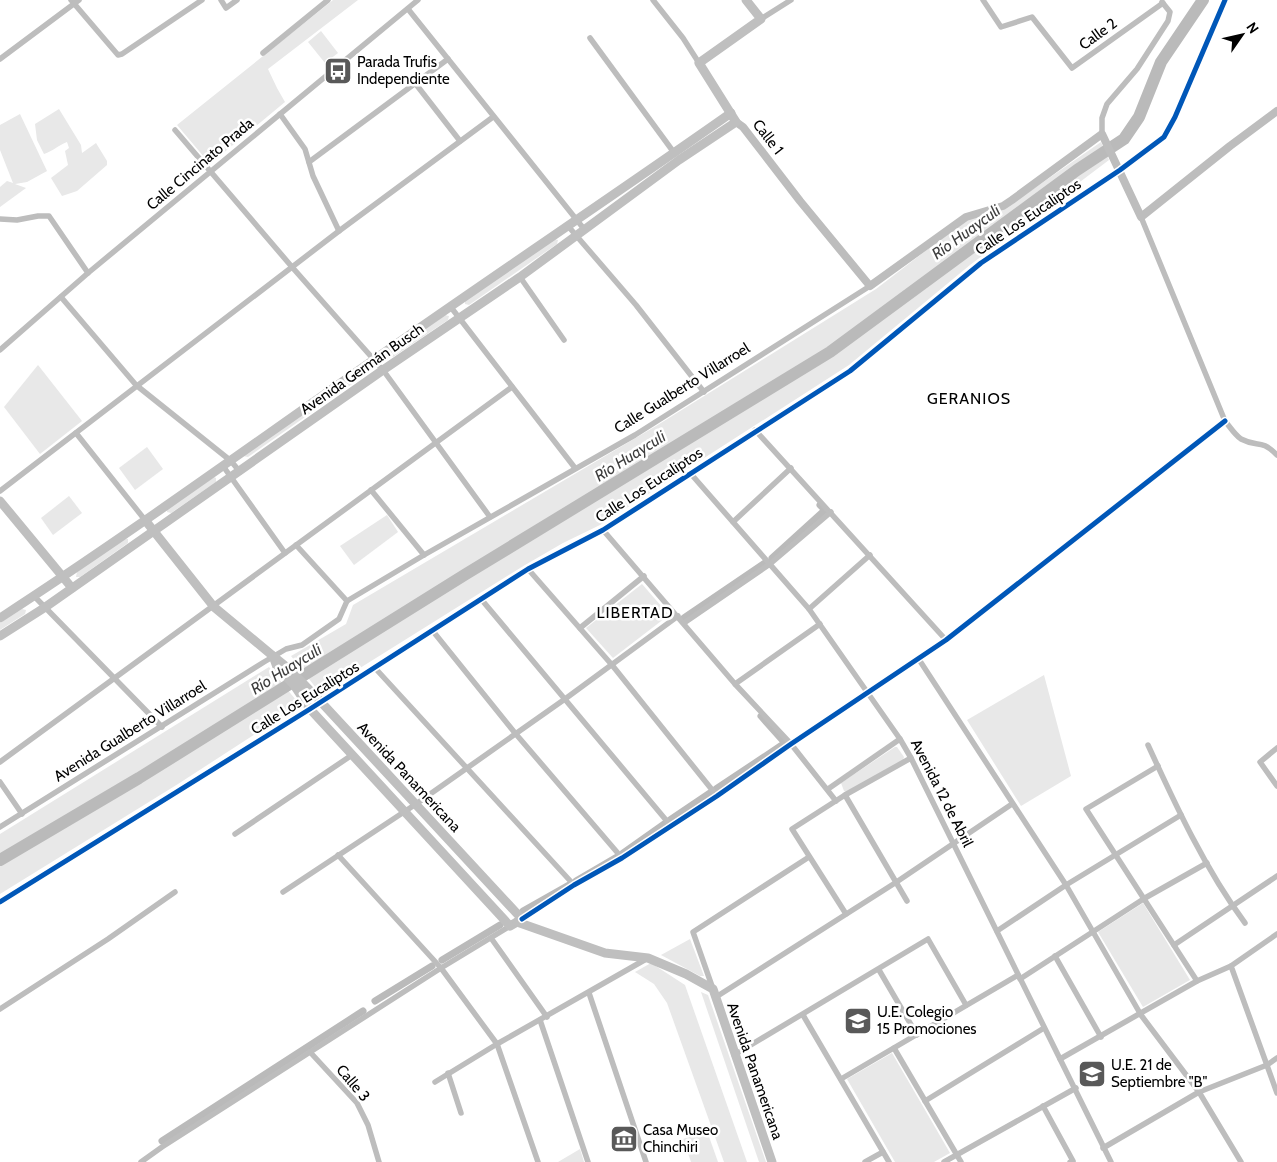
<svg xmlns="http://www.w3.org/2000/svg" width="1277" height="1162" viewBox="0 0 1277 1162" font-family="Cabin,sans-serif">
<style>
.green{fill:#e8e8e8}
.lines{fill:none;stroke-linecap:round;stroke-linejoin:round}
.canal{stroke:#bababa;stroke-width:7}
.river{stroke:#bababa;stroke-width:12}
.minor{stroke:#bdbdbd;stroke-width:5.5}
.tertiary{stroke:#bdbdbd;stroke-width:8}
.secondary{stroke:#bfbfbf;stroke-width:9}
.cycleway-casing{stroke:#fff;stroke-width:8}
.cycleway{stroke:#0057b8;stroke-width:5}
.labels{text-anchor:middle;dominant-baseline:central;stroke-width:5;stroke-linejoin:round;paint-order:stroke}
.street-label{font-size:15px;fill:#000;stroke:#fff}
.poi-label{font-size:15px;fill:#000;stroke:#fff;text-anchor:start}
.water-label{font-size:16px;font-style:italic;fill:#3e3e3e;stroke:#fff}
.neighbourhood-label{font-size:16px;letter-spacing:1px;fill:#000;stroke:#fff}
</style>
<rect width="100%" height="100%" fill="#fff"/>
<g class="green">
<polygon points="333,0 358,0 268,69 277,88 285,102 210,164 177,125"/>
<polygon points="321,31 338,53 325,63 308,42"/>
<path d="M59,109L81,145L82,153L96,143L107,161V165L77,191L62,196L51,178L68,165L65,151L69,148L67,142C59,145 53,151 44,154L37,140L35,124Z"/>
<polygon points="20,114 47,171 27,182 15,184 26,188 0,207 0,187 7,181 13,183 0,150 0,125"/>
<polygon points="1101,142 1109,160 970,265 849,365 600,525 563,543 525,565 320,693 291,656 346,624 353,605 656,426 876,289 971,216 1000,212"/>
<polygon points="554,239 558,240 557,244 469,305 465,304 465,301"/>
<polygon points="445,315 449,316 448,320 393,357 389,357 389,354"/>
<polygon points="38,365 82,421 40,454 4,407"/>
<polygon points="365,370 366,372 365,375 248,457 243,456"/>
<polygon points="147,447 163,469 135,490 119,468"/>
<polygon points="214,477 216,478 216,482 171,513 167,512 167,509"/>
<polygon points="69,496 82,513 53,535 41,518"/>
<polygon points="387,515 398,532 354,565 340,546"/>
<polygon points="124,538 128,539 128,543 80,577 76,577 77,572"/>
<polygon points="642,584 669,615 613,658 586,628"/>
<polygon points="22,609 26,610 25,614 0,630 0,623"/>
<polygon points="269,667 300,705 178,784 0,894 0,834"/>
<polygon points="1044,675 1071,776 1021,806 967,720"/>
<polygon points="895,747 897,747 904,757 903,760 846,792 844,791 841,783"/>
<polygon points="1143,903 1190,980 1143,1007 1098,932"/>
<polygon points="690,939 704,976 700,976 661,955"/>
<polygon points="651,963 685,985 747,1162 724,1162 667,1003 654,984 635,972"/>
<polygon points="701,992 708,995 766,1162 759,1162"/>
<polygon points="892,1053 950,1153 934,1162 895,1162 847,1079"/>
<polygon points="707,1131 718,1162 691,1162 683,1139"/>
<polygon points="580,1149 584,1162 558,1162"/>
</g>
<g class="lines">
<g class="canal">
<polyline points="772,558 825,510 820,505"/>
<polyline points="684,618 765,563"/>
<polyline points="716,789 785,743 761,716"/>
<polyline points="670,820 710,793"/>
<polyline points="623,853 664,824"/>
<polyline points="576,881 617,857"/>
<polyline points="523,911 569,885"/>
<polyline points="442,960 500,925"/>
<polyline points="375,1001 432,966"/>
<polyline points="162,1141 363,1011"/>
</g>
<polyline class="river" points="0,860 139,778 466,574 830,352 1077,170 1124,139 1139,117 1161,62 1203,0"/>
<g class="minor">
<polyline points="71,0 118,55 122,54 202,0"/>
<polyline points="221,0 226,8 237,0"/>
<polyline points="653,0 683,38 699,63"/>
<polyline points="983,0 1001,27 1032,17 1072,68 1163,3"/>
<polyline points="408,9 584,229"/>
<polyline points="761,19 791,0"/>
<polyline points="590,38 675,154"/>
<polyline points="263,53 328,0"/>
<polyline points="0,59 79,0"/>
<polyline points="415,83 460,141"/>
<polyline points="280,114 305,149 313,176 339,231"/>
<polyline points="175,130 292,267 383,370 490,517"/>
<polyline points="1102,134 1102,118 1107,104 1137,69 1168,21 1170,12 1162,2"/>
<polyline points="309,162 448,59"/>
<path d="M1141,217L1225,421C1230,427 1235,435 1241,439C1258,448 1260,438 1277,455"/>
<polyline points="0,219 17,220 38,216 49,216 88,273"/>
<polyline points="568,226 636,305 704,392"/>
<polyline points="520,277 564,340"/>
<polyline points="61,297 136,385 231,461 240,472"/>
<polyline points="450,306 575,468"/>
<polyline points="0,350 88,273 418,0"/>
<polyline points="755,430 946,640"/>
<polyline points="76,433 145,520"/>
<polyline points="223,466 285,553"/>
<polyline points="691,474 809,609 900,739 911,758 1111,1162"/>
<polyline points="371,490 424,555"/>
<polyline points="0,491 339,231 493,117"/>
<polyline points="733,522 791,468"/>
<polyline points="603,530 735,684 791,744 836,801"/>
<polyline points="296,545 347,601"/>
<polyline points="528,569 612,665 717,796"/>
<polyline points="34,596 162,727"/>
<polyline points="481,599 671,826"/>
<polyline points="809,609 870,555"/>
<polyline points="684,623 770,564 831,512"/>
<polyline points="580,628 644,576"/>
<polyline points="432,630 515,733 622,858"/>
<polyline points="918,658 1066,885 1141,1015 1199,1092 1241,1162"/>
<polyline points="375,668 574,885"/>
<polyline points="735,684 820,624"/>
<path d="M1148,745C1176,806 1205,869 1245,923"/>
<polyline points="1277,748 1260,762 1277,786"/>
<polyline points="0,762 512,387"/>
<polyline points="1158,766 1086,809 1197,981"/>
<polyline points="0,782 22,814"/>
<polyline points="828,789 900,739"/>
<polyline points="845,795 907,901"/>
<polyline points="0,827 264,662 286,649 302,645 339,619 347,601 424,555 635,435 870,286"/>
<polyline points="235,834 352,755"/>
<polyline points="338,855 441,968 497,1044 538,1162"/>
<polyline points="283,892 416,804 565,699 678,616"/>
<polyline points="0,902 310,709 528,569 603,530 850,371 981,263 1120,170 1164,137 1175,117 1225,0"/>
<polyline points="846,914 792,829 845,795 911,758"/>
<polyline points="522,919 574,885 622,858 717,796 791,744 946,640 1225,421"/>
<polyline points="997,931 1066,885 1181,815"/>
<polyline points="1277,934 1231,966 1277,1093"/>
<polyline points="491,938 547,1017"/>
<polyline points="1174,945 1277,876"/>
<polyline points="1055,956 1101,1037"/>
<polyline points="879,970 917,1035"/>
<polyline points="1020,979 1145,898 1207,863"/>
<polyline points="713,989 693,932 809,857"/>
<polyline points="589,993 646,1162"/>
<polyline points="716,997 895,883 1012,804"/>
<polyline points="0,1009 108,939 175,892"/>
<polyline points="803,1015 889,1162"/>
<polyline points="540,1020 588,1162"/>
<polyline points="894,1048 961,1162"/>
<polyline points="310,1052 357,1103 368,1125 379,1162"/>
<polyline points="734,1055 928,939 966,1005"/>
<polyline points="1060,1059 1197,981 1231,966"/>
<polyline points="448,1073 461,1113"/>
<polyline points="841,1079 1018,975"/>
<polyline points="435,1082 497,1044 648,958"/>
<polyline points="925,1101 1044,1028"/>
<polyline points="1043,1106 1073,1161 1070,1162"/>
<polyline points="1103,1148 1199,1092 1267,1065 1277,1058"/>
<polyline points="141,1162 162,1147 441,968 510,926"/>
<polyline points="865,1162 883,1152"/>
<polyline points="944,1162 1076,1088"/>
</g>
<polyline class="tertiary" points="736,122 743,127 800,201 870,286 966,217 1003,206 1012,200 1102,134 1141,217 1230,146 1277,111"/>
<g class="secondary">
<polyline points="0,501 72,588"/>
<polyline points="145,520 214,607 273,656"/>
<path d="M0,618C128,535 250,446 375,359C493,276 613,196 731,113"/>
<polyline points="0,636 44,608 383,370 520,277 679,160 736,122 699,63 761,19 746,0"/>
<polygon points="273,656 289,669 321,702 522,919 510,926 310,709 294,685 277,667"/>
<polyline points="517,922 605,953 648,958 686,974 713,989 772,1162"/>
</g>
<g class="cycleway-casing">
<g id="cycleway">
<polyline points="0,902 310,709 528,569 603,530 850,371 981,263 1120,170 1164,137 1175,117 1225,0"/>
<polyline points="522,919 574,885 622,858 717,796 791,744 946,640 1225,421"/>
</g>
</g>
<use href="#cycleway" class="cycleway"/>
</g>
<defs>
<g id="bus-square" transform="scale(1.4375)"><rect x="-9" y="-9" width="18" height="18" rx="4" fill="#595959" stroke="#fff"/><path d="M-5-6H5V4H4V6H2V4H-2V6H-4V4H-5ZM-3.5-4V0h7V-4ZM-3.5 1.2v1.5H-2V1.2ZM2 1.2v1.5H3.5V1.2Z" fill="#fff"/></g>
<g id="school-square" transform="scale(1.4375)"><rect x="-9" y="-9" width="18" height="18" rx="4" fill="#595959" stroke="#fff"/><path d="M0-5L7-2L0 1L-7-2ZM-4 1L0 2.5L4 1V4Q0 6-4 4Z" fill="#fff"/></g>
<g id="museum-square" transform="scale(1.4375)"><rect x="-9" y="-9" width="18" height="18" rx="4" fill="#595959" stroke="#fff"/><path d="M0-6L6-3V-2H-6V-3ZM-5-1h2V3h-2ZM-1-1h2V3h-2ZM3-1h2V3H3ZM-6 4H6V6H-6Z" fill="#fff"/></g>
</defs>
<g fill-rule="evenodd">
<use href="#bus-square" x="338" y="71"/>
<use href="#school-square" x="858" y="1021"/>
<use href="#school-square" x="1092" y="1074"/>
<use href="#museum-square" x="624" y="1139"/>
</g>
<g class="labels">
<g class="street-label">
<text transform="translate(1098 34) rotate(-36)">Calle 2</text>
<text transform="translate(768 137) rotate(52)">Calle 1</text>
<text transform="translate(200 164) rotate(-40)">Calle Cincinato Prada</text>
<text transform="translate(1028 217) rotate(-34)">Calle Los Eucaliptos</text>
<text transform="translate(362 369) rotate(-35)">Avenida Germán Busch</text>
<text transform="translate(682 388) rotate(-32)">Calle Gualberto Villarroel</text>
<text transform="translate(649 485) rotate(-33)">Calle Los Eucaliptos</text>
<text transform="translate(305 698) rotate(-32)">Calle Los Eucaliptos</text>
<text transform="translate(130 731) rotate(-32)">Avenida Gualberto Villarroel</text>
<text transform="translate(409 777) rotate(47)">Avenida Panamericana</text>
<text transform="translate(942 793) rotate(63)">Avenida 12 de Abril</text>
<text transform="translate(755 1071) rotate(71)">Avenida Panamericana</text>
<text transform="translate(353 1083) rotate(50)">Calle 3</text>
</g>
<g class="poi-label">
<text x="357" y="62">Parada Trufis<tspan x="357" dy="17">Independiente</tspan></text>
<text x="877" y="1012">U.E. Colegio<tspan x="877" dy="17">15 Promociones</tspan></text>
<text x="1111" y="1065">U.E. 21 de<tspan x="1111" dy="17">Septiembre "B"</tspan></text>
<text x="643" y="1130">Casa Museo<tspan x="643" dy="17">Chinchiri</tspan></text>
</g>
<g class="water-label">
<text transform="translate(966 232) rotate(-36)">Río Huayculi</text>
<text transform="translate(630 456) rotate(-32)">Río Huayculi</text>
<text transform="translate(286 669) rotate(-32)">Río Huayculi</text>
</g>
<g class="neighbourhood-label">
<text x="969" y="398">GERANIOS</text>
<text x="635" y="612">LIBERTAD</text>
</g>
</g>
<g transform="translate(1242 35) rotate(56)" stroke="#ffffff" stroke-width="4" paint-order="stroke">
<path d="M0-4L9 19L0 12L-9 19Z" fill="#000000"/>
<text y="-8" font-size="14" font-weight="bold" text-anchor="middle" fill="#000000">N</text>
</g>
</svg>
